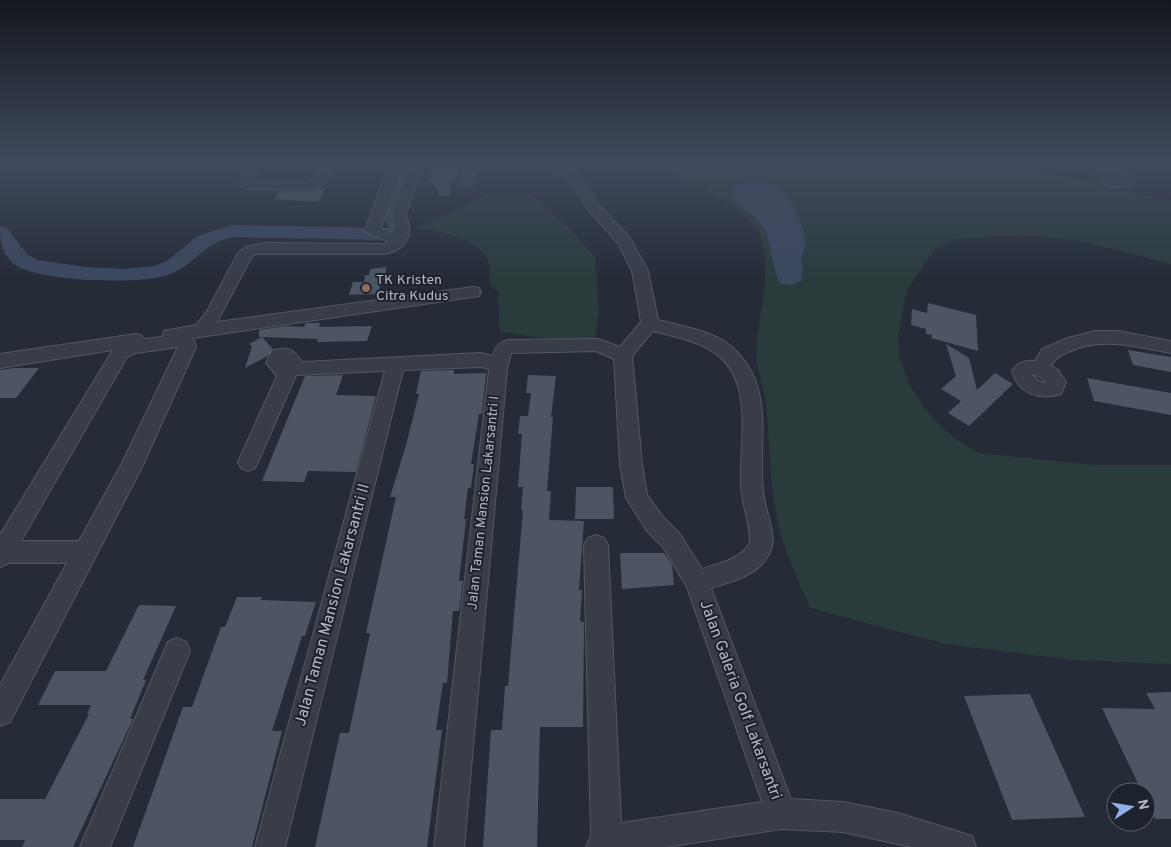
<svg xmlns="http://www.w3.org/2000/svg" width="1171" height="847" viewBox="0 0 1171 847" font-family="Overpass,sans-serif">
<style>
.green{fill:#2a3b3c}
.water{fill:#3c485f}
.lines{fill:none;stroke-linecap:round;stroke-linejoin:round}
.river{fill:#3c485f;fill-rule:evenodd}
.building{fill:#4d5563}
.minor-casing{stroke:#535863;stroke-width:2}
.minor{fill:#383d48;fill-rule:evenodd}
.education-dot{fill:#8d6e63;stroke:#1d232d;stroke-width:2}
.labels{text-anchor:middle;dominant-baseline:central;stroke-width:4;stroke-linejoin:round;paint-order:stroke}
.poi-label{font-size:14px;fill:#b3b8c4;stroke:#1d232d;text-anchor:start}
.street-label{font-size:14px;fill:#b3b8c4;stroke:#1d232d}
.near-street-label{font-size:16px;fill:#b3b8c4;stroke:#1d232d}
</style>
<rect width="100%" height="100%" fill="#252b37"/>
<g class="green">
<path d="M640,162H1014L1028,168L1171,201V264L1076,240L1021,235L955,239L936,248L907,290L898,337L900,359L910,386L926,410L942,427L953,437L978,453L1095,465H1171V664L1073,660L945,644L810,608C798,580 785,553 778,523C769,483 770,443 766,402C764,386 756,369 756,354C757,322 774,261 759,233C738,197 676,178 640,162Z"/>
<path d="M491,193L532,194L574,233L595,257L599,311L594,345L500,332L498,292L489,283C489,277 491,269 489,263C482,239 437,230 415,228Z"/>
</g>
<g class="water">
<polygon points="466,162 481,163 473,187 457,187"/>
<path d="M749,183C757,183 769,182 776,187C793,197 813,239 801,257L803,268L801,281L792,285L781,284L778,281L766,232L756,217L740,207L733,195L736,187Z"/>
</g>
<g class="lines">
<path class="river" d="M403,162H419L401,211L402,221L408,229L406,233L389,240L233,237C203,243 195,265 168,275C140,285 37,282 14,264C1,252 0,242 0,226L7,228L28,255L38,260L86,267L124,269L154,266L167,261L197,236L233,225L389,228C376,211 395,180 403,162Z"/>
</g>
<g class="building">
<polygon points="435,162 454,162 458,169 456,178 450,181 450,195 439,196 438,189 428,181"/>
<polygon points="320,188 325,188 318,202 274,199 279,191 313,191"/>
<polygon points="386,267 385,280 382,280 378,294 349,295 353,282 364,282 365,275 369,275 370,269"/>
<polygon points="928,303 976,315 978,351 931,338 932,335 926,334 926,329 911,325 912,309 927,313"/>
<polygon points="306,323 320,323 319,327 372,326 367,341 317,342 318,339 262,337 273,349 268,356 245,368 252,346 249,344 262,337 259,337 259,330 286,326 304,327"/>
<polygon points="946,344 969,358 977,390 995,373 1013,384 969,426 948,413 961,401 941,389 956,376"/>
<polygon points="1128,350 1171,357 1171,372 1133,365"/>
<polygon points="15,368 39,368 16,398 0,398 0,370"/>
<polygon points="454,370 454,374 486,373 482,414 479,414 471,464 474,464 471,488 468,488 464,519 466,519 459,581 463,581 459,611 453,611 447,683 443,683 436,730 442,730 427,847 315,847 340,733 349,733 370,633 366,633 396,497 390,497 406,445 419,394 416,394 421,371"/>
<polygon points="343,375 336,395 376,396 356,472 308,471 304,482 262,481 305,376"/>
<polygon points="528,375 556,376 551,417 553,417 547,491 551,491 549,520 584,521 579,590 582,590 580,621 584,622 583,727 540,727 537,847 483,847 491,730 502,730 505,686 508,686 523,510 521,510 523,487 518,487 522,434 518,434 520,416 528,416 531,393 526,393"/>
<polygon points="1087,378 1171,393 1171,415 1094,401"/>
<polygon points="576,487 613,487 614,519 575,519"/>
<polygon points="620,553 664,553 672,565 674,585 622,589"/>
<polygon points="237,597 262,597 261,600 316,602 305,636 302,636 272,731 282,731 252,847 133,847 183,707 192,707 221,627 225,627"/>
<polygon points="139,605 176,606 143,680 146,680 130,719 133,719 73,847 22,847 25,840 0,840 0,799 45,799 89,714 87,714 91,705 38,705 55,671 106,671"/>
<polygon points="1171,692 1171,819 1155,819 1146,800 1146,792 1142,792 1102,708 1155,709 1146,693"/>
<polygon points="1030,694 1085,817 1012,820 964,696"/>
</g>
<g class="lines">
<g class="minor-casing">
<g id="minor">
<polygon points="250,162 264,162 253,179 255,182 306,182 312,179 325,162 339,162 322,185 313,189 247,189 242,186 239,179"/>
<path d="M390,162H404L381,228L393,233L395,223L392,215L409,162H423L406,215C414,235 406,250 385,254H256L252,256L217,322L473,287L479,288L481,292L479,296L193,338L196,347L142,467L10,722L0,726V685L67,563H9L0,567V535L113,350L0,368V354L136,334L142,336L144,339L162,337L164,331L196,325L206,313L238,253L246,247L264,243L386,244L389,242L368,233L365,230ZM178,347L122,463L79,541H21L127,357L136,353Z"/>
<path d="M544,162H560L579,174L600,206L630,238L648,271L658,320C684,327 719,331 738,353C747,363 755,376 758,389C768,426 757,465 765,503C768,520 778,537 769,554C759,575 732,582 711,588L791,799L843,802L898,813L972,836L976,847H911L843,832L781,829L666,847H586L591,836L584,545L588,538L596,535L604,538L608,545L621,823L762,802L687,587L663,547L647,531L626,498L620,464L614,359L596,351L511,353L507,369L464,847H434L489,370L486,368L480,367L403,370L285,847H255L385,371L296,375L258,462L255,468L248,471L241,468L238,462L277,376L266,363L272,351C288,346 292,348 302,362L480,353L493,356C495,347 499,342 508,340L598,339L620,347L641,322L632,271L618,243L590,212L569,180ZM653,331C671,336 690,339 707,348C757,374 739,438 741,484C741,504 751,523 750,543C740,559 719,564 702,569L679,533L663,517L647,495L642,464L632,356Z"/>
<path d="M1104,168C1116,167 1131,170 1135,182L1133,185C1119,189 1104,188 1095,176L1099,169Z"/>
<path d="M1095,331H1118L1171,341V353C1136,347 1102,336 1068,352C1060,356 1055,358 1051,366L1058,370L1066,382L1061,394C1039,401 1018,393 1012,371C1017,363 1025,360 1035,361L1042,349L1068,338ZM1031,374L1039,376L1047,383L1040,382Z"/>
<polygon points="177,638 186,642 190,651 110,847 80,847 168,642"/>
</g>
</g>
<use href="#minor" class="minor"/>
</g>
<linearGradient id="sky" x2="0" y2="1"><stop stop-color="#14181e"/><stop offset="0.58" stop-color="#404a5e"/><stop offset="1" stop-color="#404a5e" stop-opacity="0"/></linearGradient>
<rect width="1171" height="280" fill="url(#sky)"/>
<circle class="education-dot" cx="366" cy="288" r="5"/>
<g class="labels">
<g class="poi-label">
<text x="376" y="280">TK Kristen<tspan x="376" dy="16">Citra Kudus</tspan></text>
</g>
<g class="street-label">
<text transform="translate(484 503) rotate(-84)">Jalan Taman Mansion Lakarsantri I</text>
</g>
<g class="near-street-label">
<text transform="translate(333 605) rotate(-75)">Jalan Taman Mansion Lakarsantri II</text>
<text transform="translate(740 700) rotate(70)">Jalan Galeria Golf Lakarsantri</text>
</g>
</g>
<g transform="translate(1131 807) rotate(78)"><circle r="24" fill="#1d232d" stroke="#595f69"/>
<path d="M0-4L9 19L0 12L-9 19Z" fill="#91aeea"/>
<text y="-8" font-size="14" font-weight="bold" text-anchor="middle" fill="#b3b8c4">N</text>
</g>
</svg>
